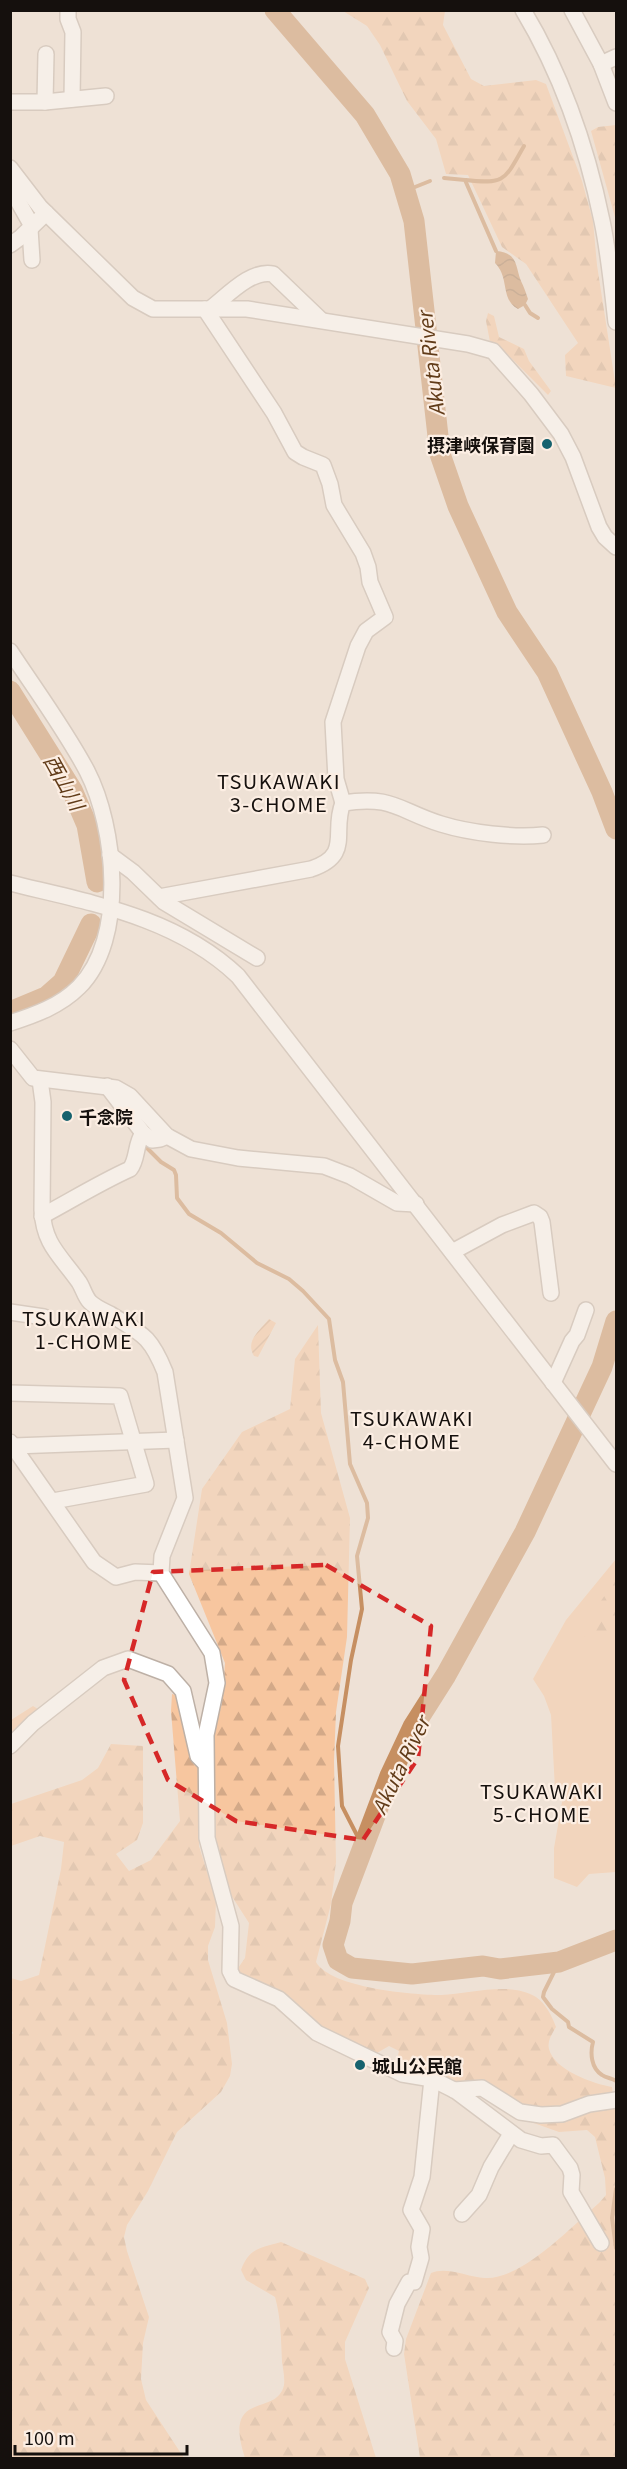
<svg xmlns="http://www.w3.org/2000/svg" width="627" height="2469" viewBox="0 0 627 2469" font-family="Georgia,'Noto Sans JP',serif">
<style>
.green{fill:#f7c69f}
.forest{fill:url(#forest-firs)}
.garden{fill:url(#garden-furrows)}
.water{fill:url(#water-waves)}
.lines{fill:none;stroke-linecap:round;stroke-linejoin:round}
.stream{stroke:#c68f61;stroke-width:4}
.river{stroke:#c68f61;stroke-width:21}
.minor-casing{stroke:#bdb0a6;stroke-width:18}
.minor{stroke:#fff;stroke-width:15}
.marked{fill:none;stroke:#d62828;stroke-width:4.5;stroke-dasharray:12 8;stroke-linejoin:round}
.poi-dot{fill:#16626e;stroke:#fceee3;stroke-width:2}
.labels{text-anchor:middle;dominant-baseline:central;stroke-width:4.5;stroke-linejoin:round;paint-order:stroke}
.poi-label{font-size:18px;font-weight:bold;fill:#15100d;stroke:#fceee3;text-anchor:start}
.water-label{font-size:20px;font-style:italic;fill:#613b18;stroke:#fceee3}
.neighbourhood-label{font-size:20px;letter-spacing:1.5px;fill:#15100d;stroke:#fceee3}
</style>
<defs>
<pattern id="forest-firs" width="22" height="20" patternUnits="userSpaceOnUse" patternTransform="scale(1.5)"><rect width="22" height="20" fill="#f7c69f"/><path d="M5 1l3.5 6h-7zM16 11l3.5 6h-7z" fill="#d3a988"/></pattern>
<pattern id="garden-furrows" width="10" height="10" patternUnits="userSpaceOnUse" patternTransform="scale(1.5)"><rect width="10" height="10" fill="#f7c69f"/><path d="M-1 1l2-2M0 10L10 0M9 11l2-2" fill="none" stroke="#d3a988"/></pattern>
<pattern id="water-waves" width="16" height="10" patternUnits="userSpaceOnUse" patternTransform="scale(1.5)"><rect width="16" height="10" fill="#c68f61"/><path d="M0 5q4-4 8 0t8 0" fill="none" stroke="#a0734e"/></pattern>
</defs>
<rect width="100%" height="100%" fill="#eee1d6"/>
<polygon class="green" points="616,1559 616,1872 589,1874 577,1887 554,1878 554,1848 562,1802 555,1789 551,1715 544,1696 533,1679 566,1620"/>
<g class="forest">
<polygon points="343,11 445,11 443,25 471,79 484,86 536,80 546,84 582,181 593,221 597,265 616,388 566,376 565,355 578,343 526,264 502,247 468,175 446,174 436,139 407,101 380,45 367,26"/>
<polygon points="616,125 616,221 591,131 598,127"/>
<polygon points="488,313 494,316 499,337 524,349 529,361 551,391 548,395 508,355 490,342 486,321"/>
<path d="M318,1325L321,1413L350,1518L347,1637L336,1712L334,1761L336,1862L331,1904L316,1962C331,1988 413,1995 441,1995C470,1994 510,1981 536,1997C546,2004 552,2016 556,2027C552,2034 547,2041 549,2049C554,2070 594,2084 612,2087L613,2094L556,2109L527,2106L396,2065L399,2051L389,2046L377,2053L321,2030L237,1976L236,1971L245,1958L249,1923L231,1895L213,1837V1735L222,1703L225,1663L189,1574L202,1489L242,1432L290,1409L295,1359Z"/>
<polygon points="616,1579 616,1628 610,1634 583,1637 583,1627"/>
<polygon points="172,1694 178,1696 193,1760 199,1769 199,1846 216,1901 215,1927 208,1946 208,1960 227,2023 232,2064 230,2076 221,2092 177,2132 148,2191 127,2225 124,2237 127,2251 149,2317 143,2343 141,2379 146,2400 184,2458 11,2458 10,2036 13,2033 10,2028 11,1978 21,1981 39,1975 61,1869 64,1842 40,1836 11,1846 11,1804 82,1780 98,1768 111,1744 143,1746 143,1823 137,1840 116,1854 129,1871 151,1860 180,1821 171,1711"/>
<polygon points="33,1706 38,1709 11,1732 11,1720"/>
<path d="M616,2103V2458H420L404,2354L406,2339L431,2273C447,2266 467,2277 485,2278C522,2280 572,2226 599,2203L606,2195L605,2178L595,2137L587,2130L559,2132L528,2121Z"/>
<path d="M281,2242L365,2279L369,2288L345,2342V2359L376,2458H245C222,2388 277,2418 284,2385C285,2378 283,2369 282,2362C281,2340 281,2318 275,2297L246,2280L241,2270C249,2248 260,2248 281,2242Z"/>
</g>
<path class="garden" d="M269,1319L276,1323L258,1357L254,1356C245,1341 259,1331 269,1319Z"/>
<path class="water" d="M496,251C519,253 515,267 521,281C524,287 526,293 528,299L525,305L518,309C500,299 510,278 495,263Z"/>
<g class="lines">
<g class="stream">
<polyline points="444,178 465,180 496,251"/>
<path d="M466,180C506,185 505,179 524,146"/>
<polyline points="405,191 430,181"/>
<polyline points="525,305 530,313 538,318"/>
<polyline points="143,1144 161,1162 174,1170 176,1175 177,1198 189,1214 221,1233 257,1263 289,1279 303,1291 329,1319 335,1360 343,1382 350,1464 367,1503 368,1518 357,1556 362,1609 351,1660 338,1746 342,1806 363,1847"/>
<path d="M559,1962L544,1992L543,1997L552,2009L568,2022L569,2027L593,2042C590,2053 591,2068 602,2075C606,2078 612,2078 616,2081"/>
<polyline points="616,2189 612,2218 616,2248"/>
</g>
<g class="river">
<polyline points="275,10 365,115 400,174 414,221 440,454 458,506 507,612 547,672 602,792 616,829"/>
<polyline points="10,691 72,790 87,825 97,882"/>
<polyline points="10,1012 46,997 63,982 91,924"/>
<polyline points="616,1321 602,1367 525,1532 446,1675 413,1727 390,1776 342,1903 340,1921 333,1945 338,1960 352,1968 412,1974 483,1966 500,1969 559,1962 616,1940"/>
</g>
<g class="minor-casing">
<g id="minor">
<polyline points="68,10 68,19 73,32 72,99"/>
<path d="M523,10C562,75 587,148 602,221C609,254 612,288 616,322"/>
<polyline points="572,10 601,64 616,103"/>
<polyline points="601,64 616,57"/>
<polyline points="10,102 45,102 106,96"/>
<polyline points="45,102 46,54"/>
<polyline points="10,168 40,207 133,298 153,309 247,309 468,344 493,351 531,394 561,434 573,457 599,527 605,537 616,547"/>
<polyline points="10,187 32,226"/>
<polyline points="30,229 32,260"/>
<polyline points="10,245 21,237 46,213"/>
<polyline points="205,309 274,413 295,452 303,457 323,465 330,484 334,505 363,553 368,567 370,582 385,617 366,631 358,646 333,722 336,779 343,803"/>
<path d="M210,309C227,296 251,269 273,274L321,320"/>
<path d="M10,651C35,689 66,731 87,771C116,827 127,939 79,987C60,1006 35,1015 10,1023"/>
<polyline points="110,855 133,872 164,902 257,958"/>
<path d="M10,883C91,903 176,917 238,976L616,1464"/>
<path d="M159,897L311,869C353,855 331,832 343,803C393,795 399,811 441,824C470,833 513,838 543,835"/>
<polyline points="10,1049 33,1078 116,1088 130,1096 167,1136 191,1149 238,1158 324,1166 350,1176 397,1203 416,1204"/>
<path d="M40,1080L43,1102L42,1210C44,1245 60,1255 79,1282C83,1288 85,1297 90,1302C95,1307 104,1311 110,1314C142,1334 150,1335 165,1372L185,1498L162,1556L161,1573L212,1653L217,1683L206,1735L207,1838L231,1926L230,1971L234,1979L279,1999L317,2033L402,2074L432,2079L456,2091L521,2140L541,2146L553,2145L570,2168L572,2175L571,2192L601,2243"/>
<polyline points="107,1086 143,1133 152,1140 160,1139 167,1136"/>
<path d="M42,1216C72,1200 99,1183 130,1169C138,1159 135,1144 143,1133"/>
<polyline points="452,1252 502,1225 534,1213 540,1217 542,1222 551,1293"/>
<polyline points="10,1312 44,1317"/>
<polyline points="553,1383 572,1341 577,1335 586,1310"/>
<polyline points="10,1393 120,1396 146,1484 53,1501"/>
<polyline points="10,1442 94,1562 116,1577 135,1572 161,1573"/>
<polyline points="10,1448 14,1446 176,1440"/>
<polyline points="10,1746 33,1723 103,1668 128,1659 168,1674 183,1691 198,1756 205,1763"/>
<polyline points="454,2090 482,2088 520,2112 541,2115 562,2114 589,2104 616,2100"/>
<polyline points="462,2214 479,2195 491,2167 511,2134"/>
<polyline points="394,2348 395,2341 390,2332 397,2304 409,2282 414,2282 421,2258 419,2247 422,2229 411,2210 422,2177 432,2079"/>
</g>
</g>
<use href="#minor" class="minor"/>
</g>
<path d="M0 0H627V2469H0ZM326,1565L431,1626L418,1758L363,1840L236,1821L168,1780L124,1680L153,1572Z" fill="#eee1d6" fill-opacity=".55" fill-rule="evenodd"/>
<path class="marked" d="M326,1565L431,1626L418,1758L363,1840L236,1821L168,1780L124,1680L153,1572Z"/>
<g class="poi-dot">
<circle cx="547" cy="444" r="6"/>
<circle cx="67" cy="1116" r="6"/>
<circle cx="360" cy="2065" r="6"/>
</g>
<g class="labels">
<g class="poi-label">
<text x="535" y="444" text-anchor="end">摂津峡保育園</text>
<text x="79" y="1116">千念院</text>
<text x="372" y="2065">城山公民館</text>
</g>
<g class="water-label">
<text transform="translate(430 364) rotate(-97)">Akuta River</text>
<text transform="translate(65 782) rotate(61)">西山川</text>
<text transform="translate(400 1765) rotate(-64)">Akuta River</text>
</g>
<g class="neighbourhood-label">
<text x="279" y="780">TSUKAWAKI<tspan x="279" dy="23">3-CHOME</tspan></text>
<text x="84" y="1317">TSUKAWAKI<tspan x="84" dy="23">1-CHOME</tspan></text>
<text x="412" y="1417">TSUKAWAKI<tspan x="412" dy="23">4-CHOME</tspan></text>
<text x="542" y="1790">TSUKAWAKI<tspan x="542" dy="23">5-CHOME</tspan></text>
</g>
</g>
<rect width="627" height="2469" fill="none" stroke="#15100d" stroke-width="24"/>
<path d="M15 2445v9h172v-9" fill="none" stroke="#15100d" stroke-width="3"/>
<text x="24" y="2445" font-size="18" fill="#15100d" stroke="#fceee3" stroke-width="4.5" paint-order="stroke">100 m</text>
</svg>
